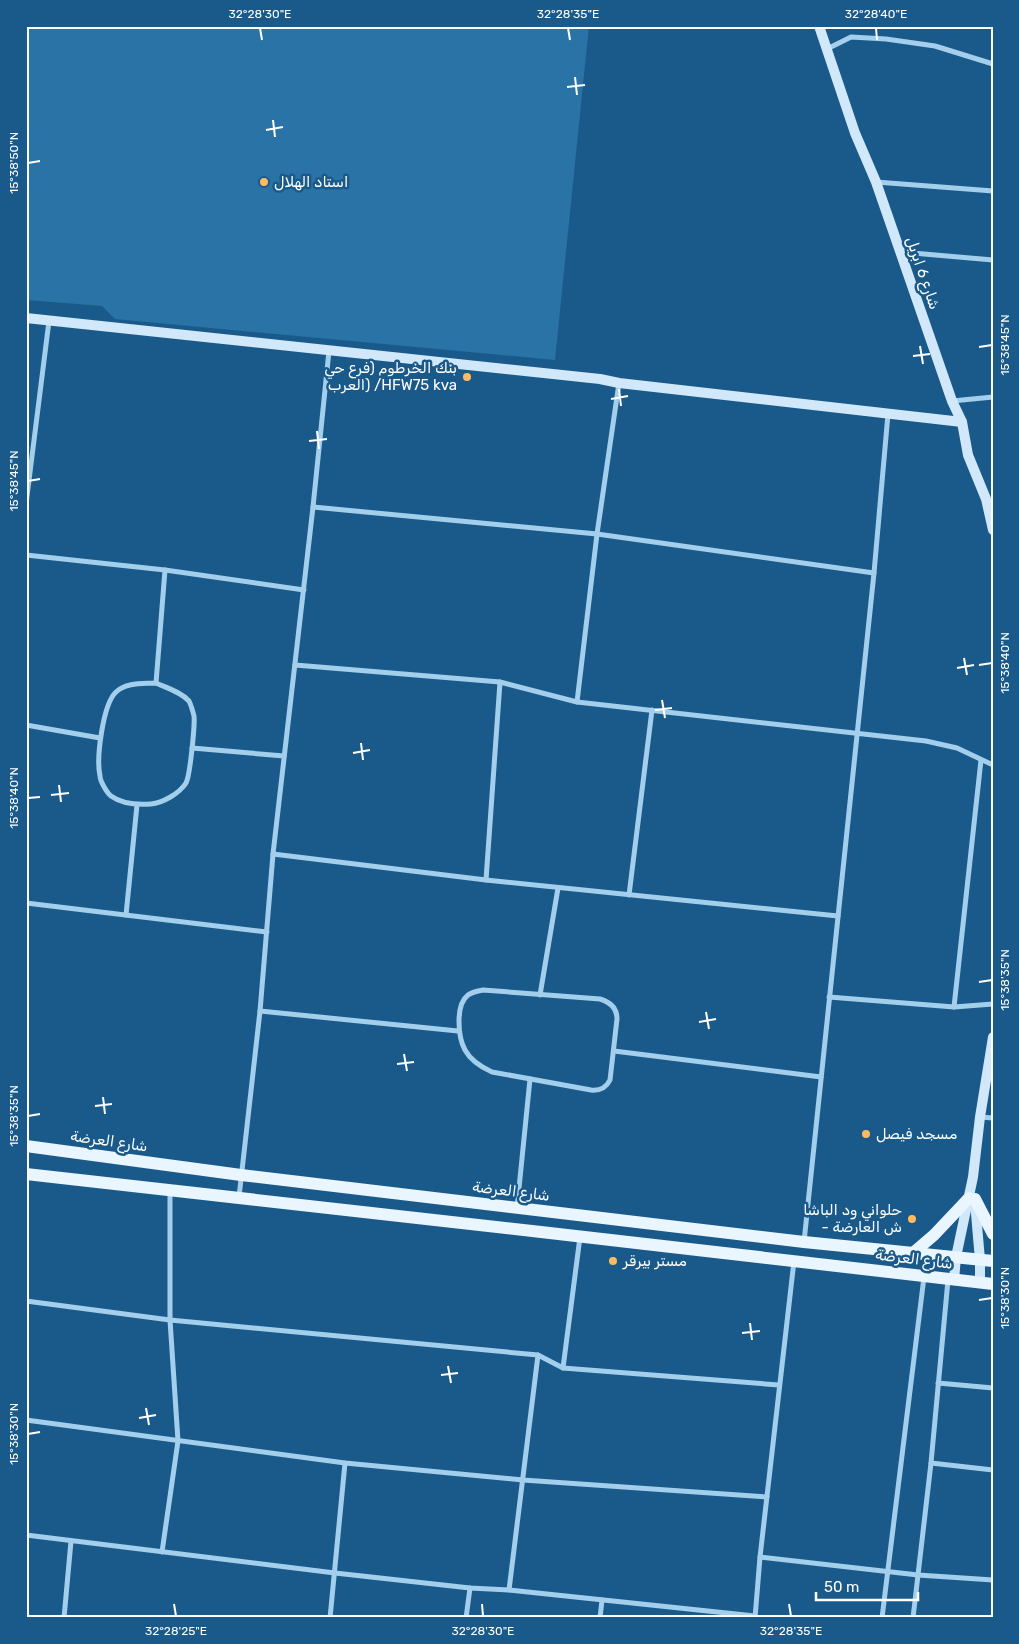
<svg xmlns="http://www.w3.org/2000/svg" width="1019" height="1644" viewBox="0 0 1019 1644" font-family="Rubik,'Noto Naskh Arabic',sans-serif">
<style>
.pitch{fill:#2973a6}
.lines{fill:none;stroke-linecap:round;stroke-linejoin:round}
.street{stroke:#a3cfed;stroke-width:5}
.secondary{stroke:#d0e8f9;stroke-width:10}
.primary{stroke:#e9f5ff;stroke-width:12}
.ticks{fill:none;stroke:#fff;stroke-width:2}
.poi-dot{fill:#ffbb5f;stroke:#1a5a8a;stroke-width:2}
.labels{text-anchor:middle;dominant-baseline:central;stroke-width:5;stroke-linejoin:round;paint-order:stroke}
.poi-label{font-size:15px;fill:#fff;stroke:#1a5a8a;text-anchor:start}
.street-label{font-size:15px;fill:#fff;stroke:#1a5a8a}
.neatline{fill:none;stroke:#fff;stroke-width:2}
.ticks-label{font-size:12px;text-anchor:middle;fill:#fff}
</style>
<rect width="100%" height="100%" fill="#1a5a8a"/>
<polygon class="pitch" points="26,26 589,26 555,360 115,319 102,306 26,300"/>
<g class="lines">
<g class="street">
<polyline points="827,49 851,37 886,39 935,46 993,64"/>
<polyline points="876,182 993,191"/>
<polyline points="901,252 993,260"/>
<polyline points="952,401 993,397"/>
<polyline points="26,504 49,321"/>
<polyline points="313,507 597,534 874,573"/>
<polyline points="26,555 165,570 304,590"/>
<polyline points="295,665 500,682 577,702 926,741 957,748 993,765"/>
<path d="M156,683C167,688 181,692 189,701C191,705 193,712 194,716C195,725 190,776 186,783C179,794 162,803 151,804C137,805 122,804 111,796C107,793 100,781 100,776C96,758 103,704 116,692C127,682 143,684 156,683Z"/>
<polyline points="156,683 165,570"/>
<polyline points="577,702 597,534 619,383"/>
<polyline points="26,725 100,738"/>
<polyline points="192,748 284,756"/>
<polyline points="273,854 486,880 838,916"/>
<polyline points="486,880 500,682"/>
<polyline points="629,895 652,710"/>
<polyline points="26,903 267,932"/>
<polyline points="126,915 137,805"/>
<path d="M483,990L600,999C610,1002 617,1008 617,1019L610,1080C606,1088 600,1091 591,1090L492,1072C481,1067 471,1061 465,1050C458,1037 455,1005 468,995C472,992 478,991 483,990Z"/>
<polyline points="540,995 558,888"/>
<polyline points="829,997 954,1007 993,1004"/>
<polyline points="954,1007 981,760"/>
<polyline points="260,1011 458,1031"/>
<polyline points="614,1051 821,1077"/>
<polyline points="980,1117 993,1118"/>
<polyline points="239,1197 260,1011 273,854 313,507 329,351"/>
<polyline points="517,1208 530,1079"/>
<polyline points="804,1242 874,573 888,414"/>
<polyline points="26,1301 170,1320 538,1355 563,1368 779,1385"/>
<polyline points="563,1368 580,1237"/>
<polyline points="938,1383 993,1388"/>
<polyline points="26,1420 345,1463 523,1480 767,1497"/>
<polyline points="931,1463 993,1470"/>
<polyline points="26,1535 335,1573 470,1588 509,1590 755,1616"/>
<polyline points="162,1552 178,1441 170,1320 170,1192"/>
<polyline points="760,1557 918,1575 993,1580"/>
<polyline points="509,1590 538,1355"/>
<polyline points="64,1618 71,1541"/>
<polyline points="330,1618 345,1463"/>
<polyline points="466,1618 470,1588"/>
<polyline points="600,1618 602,1600"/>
<polyline points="755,1618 760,1557 794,1261"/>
<polyline points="882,1618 924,1277"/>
<polyline points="913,1618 931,1463 948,1280"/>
</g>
<g class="secondary">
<polyline points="819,26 855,133 876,182 952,401 962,422 968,455 986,499 993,530"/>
<polyline points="26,318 600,379 619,383 962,422"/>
<polyline points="975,1202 980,1260 980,1283"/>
<polyline points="954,1280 956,1257 973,1177 980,1117 993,1037"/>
</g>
<g class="primary">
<polyline points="26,1146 241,1175 804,1242 993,1261"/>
<polyline points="26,1174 541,1232 993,1284"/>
<polyline points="975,1199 993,1234"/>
<polyline points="913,1253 934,1235 969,1198"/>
</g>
</g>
<path class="ticks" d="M260,28L262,40M568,28L570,40M876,28L877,40M575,77L577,95M567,87L585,85M273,120L275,137M266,130L283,127M28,163L40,161M920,346L923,364M979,347L992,345M913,356L930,354M619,389L621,406M611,399L628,396M317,431L319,449M309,441L327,439M28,481L40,479M964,658L967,675M979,665L992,663M957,668L974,665M662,700L665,718M655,710L672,708M361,743L363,760M353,753L370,750M59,785L61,802M51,795L69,793M28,798L40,797M979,982L992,980M706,1012L709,1029M699,1022L716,1019M404,1054L407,1071M397,1064L414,1062M103,1097L105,1114M95,1106L112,1104M28,1116L40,1114M979,1300L992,1298M750,1323L752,1340M742,1333L760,1331M448,1366L451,1383M441,1375L458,1373M146,1408L149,1425M139,1418L156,1415M28,1434L40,1432M174,1604L176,1616M482,1604L483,1616M789,1604L791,1616"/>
<g class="poi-dot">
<circle cx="264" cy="182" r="5"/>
<circle cx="467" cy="377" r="5"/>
<circle cx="866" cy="1134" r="5"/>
<circle cx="912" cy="1219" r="5"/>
<circle cx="613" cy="1261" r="5"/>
</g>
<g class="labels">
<g class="poi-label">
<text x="274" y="182">استاد الهلال</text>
<text x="457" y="368" text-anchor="end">بنك الخرطوم (فرع حي<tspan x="457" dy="17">العرب) /HFW75 kva</tspan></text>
<text x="876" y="1134">مسجد فيصل</text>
<text x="902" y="1210" text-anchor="end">حلواني ود الباشا<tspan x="902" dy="17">- ش العارضة</tspan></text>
<text x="623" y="1261">مستر بيرقر</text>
</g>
<g class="street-label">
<text transform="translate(923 273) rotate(71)">شارع 6 ابريل</text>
<text transform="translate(109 1141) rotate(8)">شارع العرضة</text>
<text transform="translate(511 1191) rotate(7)">شارع العرضة</text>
<text transform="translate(914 1259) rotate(7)">شارع العرضة</text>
</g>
</g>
<rect width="1019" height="1644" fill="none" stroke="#1a5a8a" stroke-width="55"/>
<path d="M816 1592v8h102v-8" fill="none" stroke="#ffffff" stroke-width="2.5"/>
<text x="824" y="1592" font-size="15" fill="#ffffff" stroke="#1a5a8a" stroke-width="4" paint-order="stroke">50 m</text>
<rect x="28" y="28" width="964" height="1588" class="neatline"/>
<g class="ticks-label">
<text x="260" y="18">32°28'30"E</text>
<text x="568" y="18">32°28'35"E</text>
<text x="876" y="18">32°28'40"E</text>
<text transform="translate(14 163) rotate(-90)" y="4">15°38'50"N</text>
<text transform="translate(1005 345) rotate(-90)" y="4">15°38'45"N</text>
<text transform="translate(14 481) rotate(-90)" y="4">15°38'45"N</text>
<text transform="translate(1005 663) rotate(-90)" y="4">15°38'40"N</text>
<text transform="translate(14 798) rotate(-90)" y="4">15°38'40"N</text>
<text transform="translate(1005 980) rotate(-90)" y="4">15°38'35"N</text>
<text transform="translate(14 1116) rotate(-90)" y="4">15°38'35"N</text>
<text transform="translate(1005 1298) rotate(-90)" y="4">15°38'30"N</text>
<text transform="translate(14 1434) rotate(-90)" y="4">15°38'30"N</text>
<text x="176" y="1635">32°28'25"E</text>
<text x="483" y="1635">32°28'30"E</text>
<text x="791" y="1635">32°28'35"E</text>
</g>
</svg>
